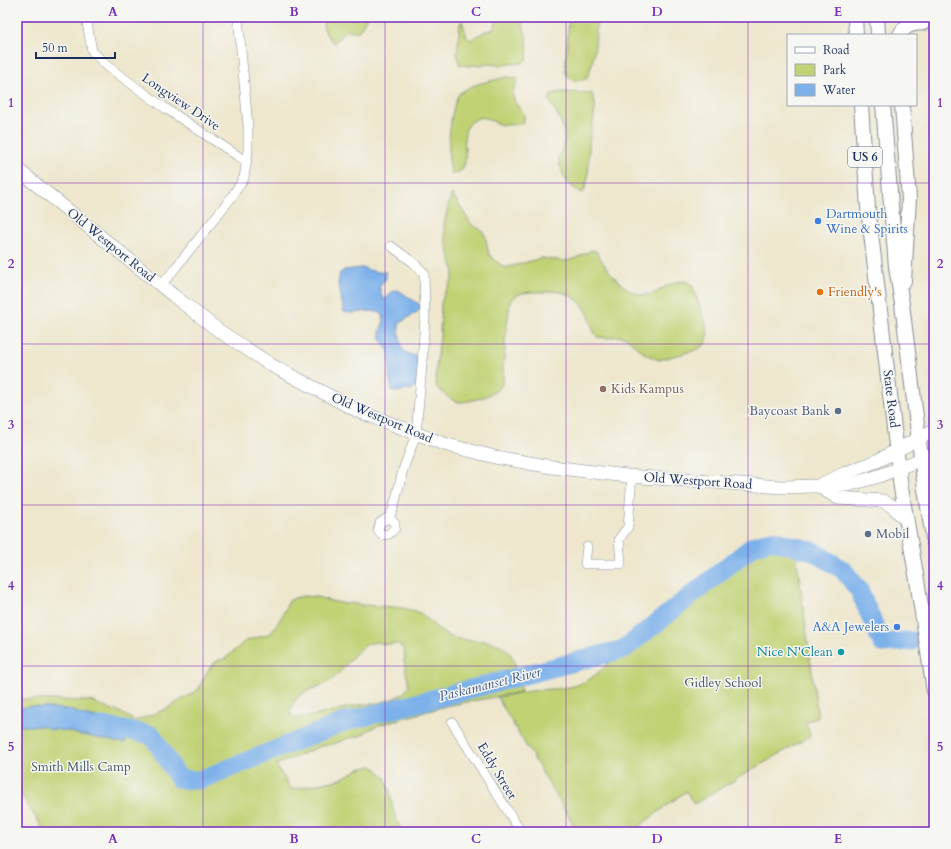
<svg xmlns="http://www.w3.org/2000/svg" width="951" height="849" viewBox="0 0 951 849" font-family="Cardo,serif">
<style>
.green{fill:#c1d275;stroke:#6e806a;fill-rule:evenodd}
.water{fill:#7db1ea;stroke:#4c70a4}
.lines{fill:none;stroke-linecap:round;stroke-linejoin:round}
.river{stroke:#7db1ea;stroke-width:19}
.street-casing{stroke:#848b96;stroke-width:10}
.secondary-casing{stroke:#848b96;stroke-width:14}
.primary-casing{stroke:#848b96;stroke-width:16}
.street{stroke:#fff;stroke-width:9}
.secondary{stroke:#fff;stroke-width:13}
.primary{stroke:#fff;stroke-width:14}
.grid{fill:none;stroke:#7b2cbf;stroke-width:1;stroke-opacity:0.55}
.shop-dot{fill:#3f7fe0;stroke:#f6f6f2;stroke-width:1.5}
.food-dot{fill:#e8710a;stroke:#f6f6f2;stroke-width:1.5}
.education-dot{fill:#8d6e63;stroke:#f6f6f2;stroke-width:1.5}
.service-dot{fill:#5c6f8a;stroke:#f6f6f2;stroke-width:1.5}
.culture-dot{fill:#0f9aa8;stroke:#f6f6f2;stroke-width:1.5}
.labels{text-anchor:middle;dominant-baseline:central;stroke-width:3;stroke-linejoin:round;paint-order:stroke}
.shield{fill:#f6f6f2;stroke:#5d6b8a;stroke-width:1}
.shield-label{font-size:12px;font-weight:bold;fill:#1b2f5e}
.street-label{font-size:13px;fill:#1b2f5e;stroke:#f6f6f2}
.shop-label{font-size:13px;fill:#366cbe;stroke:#f6f6f2;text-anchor:start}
.food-label{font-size:13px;fill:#c56008;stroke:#f6f6f2;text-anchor:start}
.education-label{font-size:13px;fill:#785e54;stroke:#f6f6f2;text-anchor:start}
.service-label{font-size:13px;fill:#4e5e75;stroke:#f6f6f2;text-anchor:end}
.culture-label{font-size:13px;fill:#0d838f;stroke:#f6f6f2;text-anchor:end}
.park-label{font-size:13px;fill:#445864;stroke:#f6f6f2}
.water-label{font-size:14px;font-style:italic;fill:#385688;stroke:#f6f6f2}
.neatline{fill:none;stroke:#7b2cbf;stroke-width:1.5}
.grid-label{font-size:13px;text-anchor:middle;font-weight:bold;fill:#7b2cbf}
</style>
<rect width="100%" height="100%" fill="#f6f6f2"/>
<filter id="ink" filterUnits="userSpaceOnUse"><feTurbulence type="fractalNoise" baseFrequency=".025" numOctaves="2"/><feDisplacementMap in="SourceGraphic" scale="8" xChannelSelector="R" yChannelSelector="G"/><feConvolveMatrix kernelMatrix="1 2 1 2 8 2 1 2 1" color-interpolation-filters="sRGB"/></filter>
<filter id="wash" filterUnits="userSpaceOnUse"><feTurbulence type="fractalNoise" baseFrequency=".012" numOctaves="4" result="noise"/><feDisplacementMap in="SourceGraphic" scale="16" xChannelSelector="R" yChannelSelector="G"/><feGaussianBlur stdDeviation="0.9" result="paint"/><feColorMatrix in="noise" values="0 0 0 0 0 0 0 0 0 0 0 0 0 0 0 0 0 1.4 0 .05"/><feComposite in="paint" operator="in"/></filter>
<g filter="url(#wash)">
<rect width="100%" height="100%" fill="#eee7cd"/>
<g class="green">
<path d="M328,17H367L359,31C354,32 351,30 346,30L334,43C328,39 324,30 323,24Z"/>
<path d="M497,17H525C521,24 524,29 526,36C528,44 528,52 527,59L522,63L501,65L486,64L467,66L459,64L457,54L460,24L462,21L467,37L470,40L486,31L492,30L495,26Z"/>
<path d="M569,17H597C596,35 595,65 586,79C577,81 570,82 565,72Z"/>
<path d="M507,77L517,78C517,85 511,92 514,100C517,109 528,111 523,123C517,124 510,125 504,125C496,125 486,115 478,118C454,127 471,153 463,168C461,172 456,173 452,174C451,169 449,164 449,159C448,146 451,101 460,93C473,83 492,81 507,77Z"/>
<path d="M561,92L591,93C594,97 595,100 595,105C595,118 590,131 589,145C588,161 591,178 583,193C564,184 564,177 558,158C560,153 563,148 564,143C567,128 556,113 549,100L552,94Z"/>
<path d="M452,194L472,225L480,229L485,235L489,255L505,268L542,258L564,261L572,260L592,250L597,252C604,268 631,302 652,294C664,289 672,281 686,281L692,285L706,324L708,336L706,342L703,346L696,350L659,360L645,354L626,337L618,336L607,338L597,337C590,327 591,316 585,308C579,300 567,292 556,291C550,291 544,293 538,292C532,292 526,292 520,294C516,295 513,299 510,301L505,342C506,351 503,359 503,367C503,371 504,378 503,382C499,395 471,402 459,402C450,401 443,392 436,387V369L440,337L441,304L444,294L452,280L454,271L445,238L444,225L449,202Z"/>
<path d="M766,546L776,547L796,553L818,718L806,721L810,736L694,804L686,791L632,832H578L497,697C510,695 523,692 537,690C556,688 574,690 591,678C606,668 615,653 629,642L689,598Z"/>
<path d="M303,596L317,597L331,601L346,604L352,603L360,605C375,606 407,606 420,613C432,621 439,634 454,638C471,643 492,637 506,649C516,657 519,680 521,692L446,706L379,725L367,731L360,736L348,738L334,744L321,746L276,765L291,789L301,788L308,786L338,780L359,769L372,766L378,770L385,777L390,791L393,810L402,832H45L17,788V699L91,701L106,708L120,712L135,721L164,710L198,690L207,672L213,664L219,660L225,659L245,641L266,635L271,633L281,618L289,601L295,598ZM376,642L386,644H398L403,648L405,656L404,661L409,686L404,693L393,699L378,703L359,705L313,716L295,718L290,714C296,685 319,692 335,677C349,664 357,645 376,642Z"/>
</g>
<g class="water">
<path d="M362,268C370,270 377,273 386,272V279L379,286L383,299H386L393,291L398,290L423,307C416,314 407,317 399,324V332L402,348L406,353L416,356L418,359L419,380L413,389L396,392L392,391L389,374L390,368L389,352L381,340L380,331L384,321L383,315C371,306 358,316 344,312L338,283L340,273L344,270Z"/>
<polygon points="31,706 70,710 83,715 114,722 131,723 125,743 116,742 109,740 105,740 84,735 80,735 68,731 49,729 44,726 17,726 17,709"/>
</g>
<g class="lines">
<polyline class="river" points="103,726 152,735 179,779 200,780 344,722 624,649 753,546 771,540 813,551 843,570 859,590 882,643 911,641"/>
</g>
</g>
<g filter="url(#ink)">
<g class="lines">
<g class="street-casing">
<g id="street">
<polyline points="86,17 92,51 107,66 165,108 247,162"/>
<polyline points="161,286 231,198 244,178 248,151 248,126 238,17"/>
<polyline points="389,517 393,510 403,470 416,434 422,365 425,317 424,273 414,263 391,246"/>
<polygon points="389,517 395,524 395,528 389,534 382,535 378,531 380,523"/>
<polyline points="587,547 585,564 621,564 619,539 628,527 632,476"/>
<polyline points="452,722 521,832"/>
</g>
</g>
<g class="secondary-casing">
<g id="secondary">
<polyline points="17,169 174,296 218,330 271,365 358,411 444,444 495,457 552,467 627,476 782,487 848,485 879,476 934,454"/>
<polyline points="822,484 846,473 877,461 934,430"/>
<polyline points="818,486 838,498 883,501 892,506 907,521"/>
</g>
</g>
<g class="primary-casing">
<g id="primary">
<polyline points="855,17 856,35"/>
<polyline points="877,17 878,35"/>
<path d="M900,35C905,24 912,24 923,23"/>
<polyline points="861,105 868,208 901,488 917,580 934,691"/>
<polyline points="883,105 896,267 902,304 925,489 934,543"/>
<polyline points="902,105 909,199 904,281"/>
</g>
</g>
<use href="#street" class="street"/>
<use href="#secondary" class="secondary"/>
<use href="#primary" class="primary"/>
</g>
</g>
<path class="grid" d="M203,17V832M385,17V832M566,17V832M748,17V832M17,183H934M17,344H934M17,505H934M17,666H934"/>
<g class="shop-dot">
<circle cx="818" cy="221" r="4"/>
<circle cx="897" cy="627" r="4"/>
</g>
<circle class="food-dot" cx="820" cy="292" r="4"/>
<circle class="education-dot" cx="603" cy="389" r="4"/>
<g class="service-dot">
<circle cx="838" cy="411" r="4"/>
<circle cx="868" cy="534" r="4"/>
</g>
<circle class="culture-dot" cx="841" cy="652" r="4"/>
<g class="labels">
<rect class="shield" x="848" y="147" width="34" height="20" rx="3"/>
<g class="shield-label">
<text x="865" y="157">US 6</text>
</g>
<g class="street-label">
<text transform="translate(181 102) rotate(34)">Longview Drive</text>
<text transform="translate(111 245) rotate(39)">Old Westport Road</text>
<text transform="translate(891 399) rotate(83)">State Road</text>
<text transform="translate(382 418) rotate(23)">Old Westport Road</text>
<text transform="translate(698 481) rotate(4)">Old Westport Road</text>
<text transform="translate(497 771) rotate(59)">Eddy Street</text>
</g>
<g class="shop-label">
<text x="826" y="214">Dartmouth<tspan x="826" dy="15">Wine &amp; Spirits</tspan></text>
<text x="889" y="627" text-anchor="end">A&amp;A Jewelers</text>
</g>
<g class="food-label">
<text x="828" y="292">Friendly's</text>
</g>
<g class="education-label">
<text x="611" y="389">Kids Kampus</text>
</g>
<g class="service-label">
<text x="830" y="411">Baycoast Bank</text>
<text x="876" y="534" text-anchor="start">Mobil</text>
</g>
<g class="culture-label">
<text x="833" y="652">Nice N'Clean</text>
</g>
<g class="park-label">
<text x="723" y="683">Gidley School</text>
<text x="81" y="767">Smith Mills Camp</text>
</g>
<g class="water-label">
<text transform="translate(490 684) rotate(-14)">Paskamanset River</text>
</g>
</g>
<rect width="951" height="849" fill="none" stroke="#f6f6f2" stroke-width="44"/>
<rect x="787" y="34" width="130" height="72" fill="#f6f6f2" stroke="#9ea6b7"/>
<rect x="795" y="47" width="20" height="6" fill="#ffffff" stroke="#9ea6b7"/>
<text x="823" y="54" font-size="12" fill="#1b2f5e">Road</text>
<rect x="795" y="64" width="20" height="12" fill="#c1d275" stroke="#9ea6b7"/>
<text x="823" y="74" font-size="12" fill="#1b2f5e">Park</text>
<rect x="795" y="84" width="20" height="12" fill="#7db1ea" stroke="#9ea6b7"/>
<text x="823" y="94" font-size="12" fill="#1b2f5e">Water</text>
<path d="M36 52v6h79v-6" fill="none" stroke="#1b2f5e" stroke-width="2"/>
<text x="42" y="52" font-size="12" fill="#1b2f5e" stroke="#f6f6f2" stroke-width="3" paint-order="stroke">50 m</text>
<rect x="22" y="22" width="907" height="805" class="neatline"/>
<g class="grid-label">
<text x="113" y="16">A</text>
<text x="294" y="16">B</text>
<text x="476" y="16">C</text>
<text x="657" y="16">D</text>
<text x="838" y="16">E</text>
<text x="11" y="107">1</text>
<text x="940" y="107">1</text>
<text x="11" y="268">2</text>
<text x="940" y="268">2</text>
<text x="11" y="429">3</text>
<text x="940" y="429">3</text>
<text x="11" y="590">4</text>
<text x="940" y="590">4</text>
<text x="11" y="751">5</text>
<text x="940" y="751">5</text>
<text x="113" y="843">A</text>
<text x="294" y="843">B</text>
<text x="476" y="843">C</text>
<text x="657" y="843">D</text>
<text x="838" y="843">E</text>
</g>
</svg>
